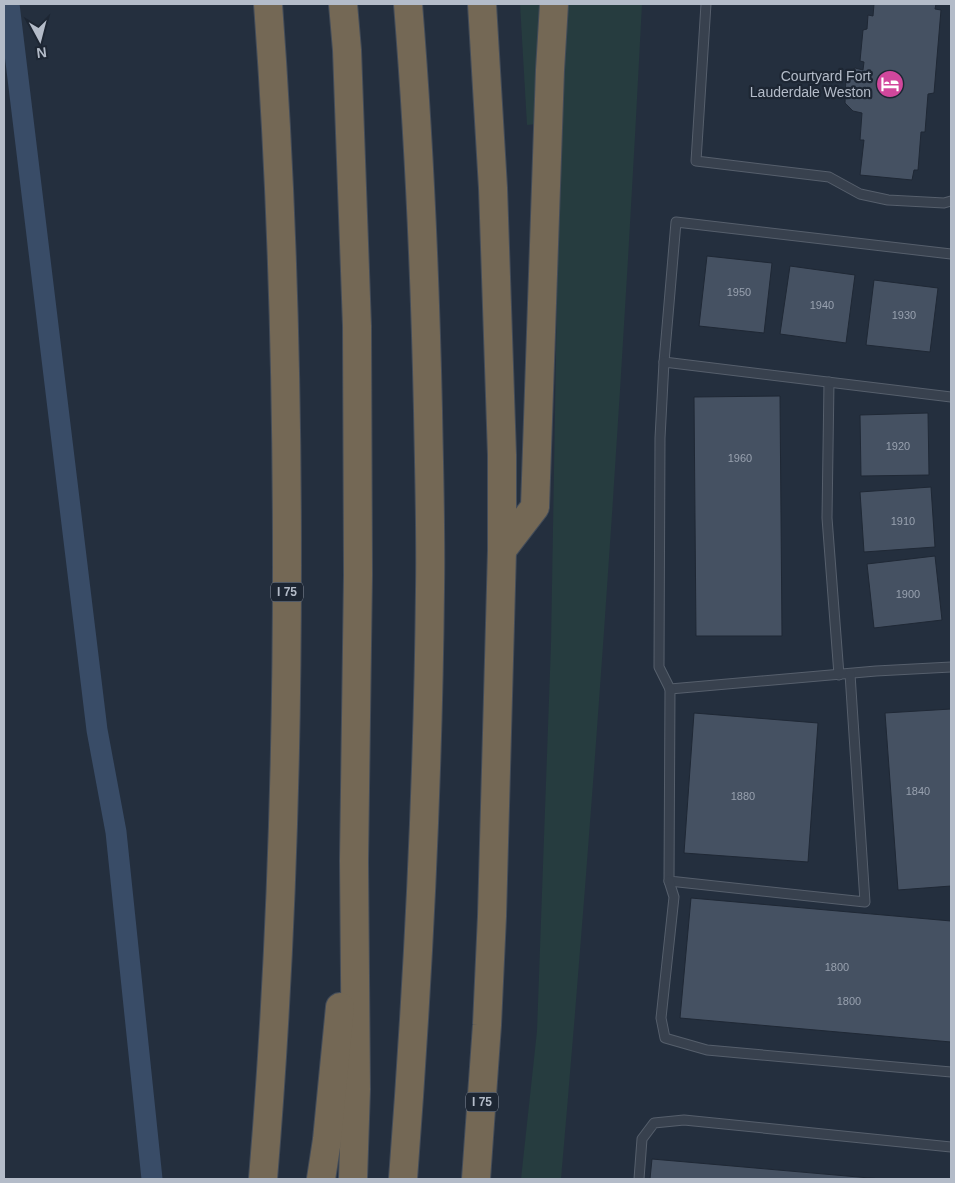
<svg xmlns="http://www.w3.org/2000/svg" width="955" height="1183" viewBox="0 0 955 1183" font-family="Helvetica,sans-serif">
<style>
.green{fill:#263c3f}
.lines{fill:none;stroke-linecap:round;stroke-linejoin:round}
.canal{stroke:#394c67;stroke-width:21}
.building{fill:#455162;stroke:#1f2835}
.lane-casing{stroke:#565f6c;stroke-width:11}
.highway-casing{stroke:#434c59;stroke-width:30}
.lane{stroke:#38414e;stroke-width:9}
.highway{stroke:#746855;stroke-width:28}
.labels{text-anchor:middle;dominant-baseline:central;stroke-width:4.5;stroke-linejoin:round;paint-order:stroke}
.number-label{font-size:11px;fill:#98a1af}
.shield{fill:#1d2633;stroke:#878f9c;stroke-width:1}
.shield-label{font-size:12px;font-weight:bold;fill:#b4bcc9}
.poi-label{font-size:14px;fill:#b4bcc9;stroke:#1d2633;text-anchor:end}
</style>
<rect width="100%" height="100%" fill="#242f3e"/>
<g class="green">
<polygon points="520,4 542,4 536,124 527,125"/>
<path d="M562,4H642C622,396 595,788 561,1179H521L537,1031L551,644Z"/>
</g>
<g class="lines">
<polyline class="canal" points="9,4 97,730 116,832 152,1179"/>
</g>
<g class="building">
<polygon points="874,4 936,4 935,9 941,10 934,93 928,94 925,132 921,132 918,170 914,170 912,180 860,175 864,140 860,140 862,113 853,111 845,103 846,74 855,68 863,70 864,62 860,61 863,30 867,29 868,15 873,16"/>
<polygon points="707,256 772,263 764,333 699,326"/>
<polygon points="790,266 855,275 846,343 780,334"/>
<polygon points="874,280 938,288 930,352 866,345"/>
<polygon points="780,396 782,636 696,636 694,397"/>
<polygon points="928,413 929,475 861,476 860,415"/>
<polygon points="931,487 935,547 864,552 860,492"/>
<polygon points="935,556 942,620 874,628 867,564"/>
<polygon points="951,709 951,886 898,890 885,713"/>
<polygon points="694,713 818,723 808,862 684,853"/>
<polygon points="691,898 951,921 951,1042 680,1018"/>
<polygon points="652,1159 881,1179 650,1179"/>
</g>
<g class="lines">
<g class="lane-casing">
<g id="lane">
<polyline points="706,4 696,161 829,177 860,194 888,200 944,203 951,201"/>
<polyline points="664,362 676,222 951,254"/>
<polyline points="829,382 827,518 839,675"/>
<polyline points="951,397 664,362 660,438 659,667 670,689 876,671 951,667"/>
<polyline points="670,689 669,881 865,902 850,674"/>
<polyline points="669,881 674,897 661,1018 665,1038 707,1050 951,1072"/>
<polyline points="639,1179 642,1139 654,1123 684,1120 951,1147"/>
</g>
</g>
<g class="highway-casing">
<g id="highway">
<polyline points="343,4 347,50 357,326 358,575 354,861 356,1089 353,1179"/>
<polyline points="502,550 535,507 550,70 554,4"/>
<path d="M263,1179C280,975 287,770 287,565C287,378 282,190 268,4"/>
<polyline points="321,1179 327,1140 340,1007"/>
<path d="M403,1179C418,983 428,786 430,589C431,530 429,470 428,411C425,275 419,139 408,4"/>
<polyline points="476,1179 487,1025 492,916 502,550 502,455 493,188 482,4"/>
</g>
</g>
<use href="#lane" class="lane"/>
<use href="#highway" class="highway"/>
</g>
<defs>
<g id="hotel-disc" transform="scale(1.4375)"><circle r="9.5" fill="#d1479c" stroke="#1d2633"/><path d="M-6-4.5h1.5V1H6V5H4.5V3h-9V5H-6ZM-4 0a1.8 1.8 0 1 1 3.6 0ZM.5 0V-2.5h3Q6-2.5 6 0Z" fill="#fff"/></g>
</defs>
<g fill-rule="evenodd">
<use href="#hotel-disc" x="890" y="84"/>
</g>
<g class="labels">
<g class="number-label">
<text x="739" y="292">1950</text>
<text x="822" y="305">1940</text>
<text x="904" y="315">1930</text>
<text x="898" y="446">1920</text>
<text x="740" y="458">1960</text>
<text x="903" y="521">1910</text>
<text x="908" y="594">1900</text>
<text x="918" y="791">1840</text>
<text x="743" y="796">1880</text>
<text x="837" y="967">1800</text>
<text x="849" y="1001">1800</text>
</g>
<g class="shield">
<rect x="271" y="582.5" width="32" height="19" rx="4"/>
<rect x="466" y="1092.5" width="32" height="19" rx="4"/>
</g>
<g class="shield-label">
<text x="287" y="592">I 75</text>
<text x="482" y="1102">I 75</text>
</g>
<g class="poi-label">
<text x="871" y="76">Courtyard Fort<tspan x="871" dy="16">Lauderdale Weston</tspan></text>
</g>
</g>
<rect width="955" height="1183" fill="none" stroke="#b4bcc9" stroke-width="10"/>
<g transform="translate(40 40) rotate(173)" stroke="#1d2633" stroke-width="4" paint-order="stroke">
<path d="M0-4L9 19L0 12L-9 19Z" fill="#b4bcc9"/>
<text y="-8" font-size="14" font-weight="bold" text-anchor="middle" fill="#b4bcc9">N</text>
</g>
</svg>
